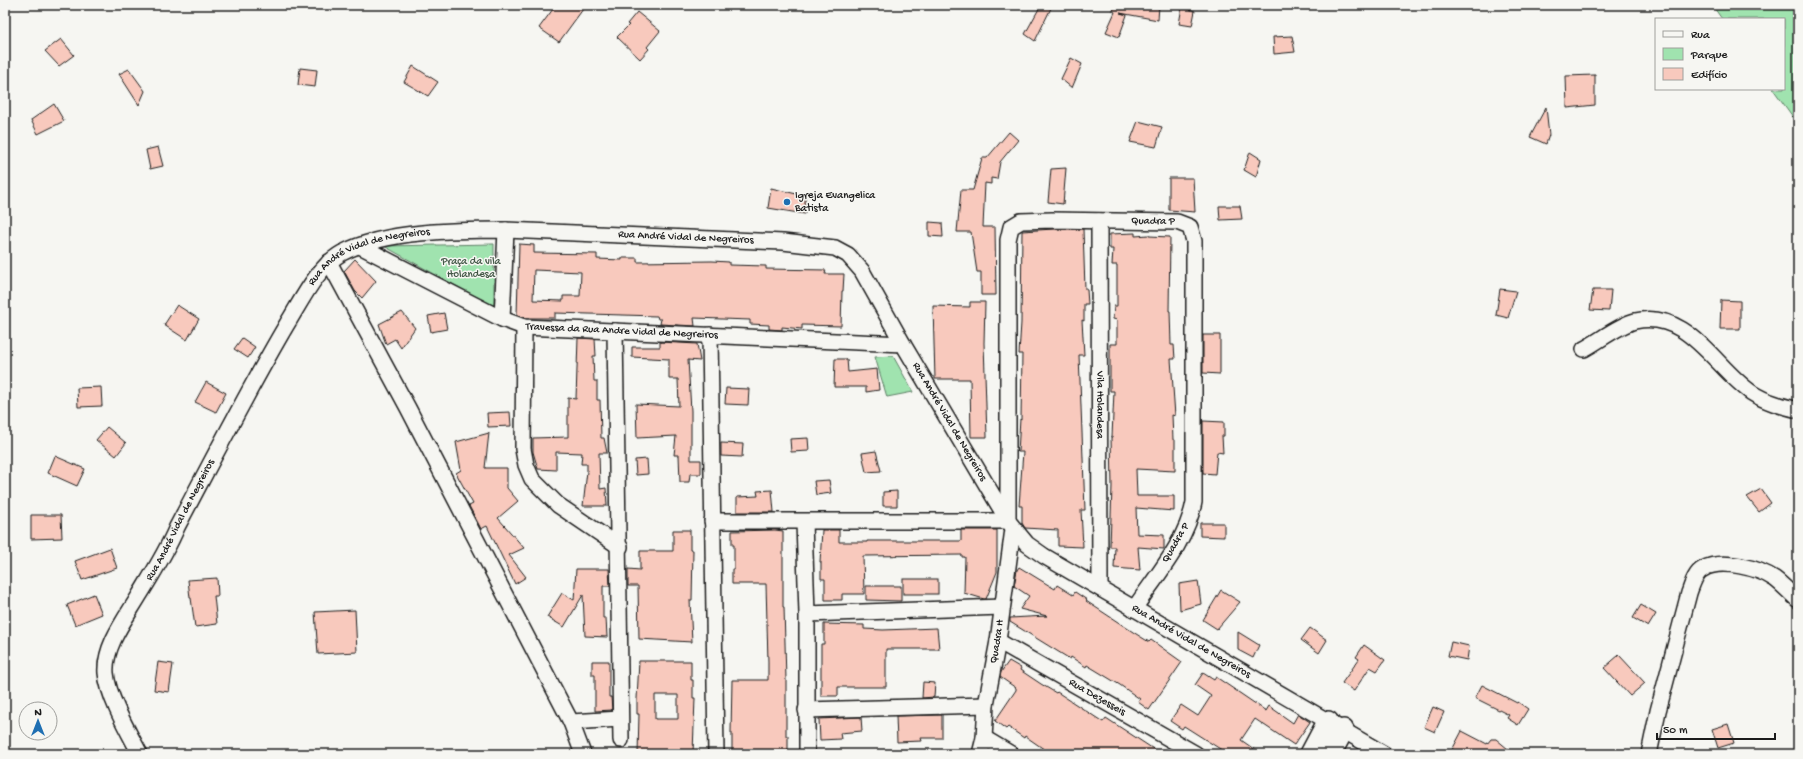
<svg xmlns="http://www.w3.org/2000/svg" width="1803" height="759" viewBox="0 0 1803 759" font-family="'Gochi Hand',sans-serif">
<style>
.green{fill:#a0e3af;stroke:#5e8066}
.building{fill:#f8c9bd;stroke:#1c1c1c;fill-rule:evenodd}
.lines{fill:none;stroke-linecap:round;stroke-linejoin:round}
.street-casing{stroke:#1c1c1c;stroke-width:18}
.secondary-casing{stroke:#1c1c1c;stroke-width:24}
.street{stroke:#f6f6f2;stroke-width:15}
.secondary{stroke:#f6f6f2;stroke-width:21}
.poi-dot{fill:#1f6fb2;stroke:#f6f6f2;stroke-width:1.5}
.labels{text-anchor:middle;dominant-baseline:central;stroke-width:3;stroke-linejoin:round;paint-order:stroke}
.poi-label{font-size:11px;fill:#1c1c1c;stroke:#f6f6f2;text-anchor:start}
.street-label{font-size:11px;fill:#1c1c1c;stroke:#f6f6f2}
.park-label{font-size:11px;fill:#445848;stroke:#f6f6f2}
</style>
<rect width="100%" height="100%" fill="#f6f6f2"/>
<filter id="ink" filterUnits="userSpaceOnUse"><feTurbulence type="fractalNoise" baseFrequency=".025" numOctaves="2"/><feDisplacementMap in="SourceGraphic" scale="8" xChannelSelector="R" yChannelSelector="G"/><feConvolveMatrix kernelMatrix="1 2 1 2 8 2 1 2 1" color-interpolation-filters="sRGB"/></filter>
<g filter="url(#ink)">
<g class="green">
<polygon points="1712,5 1798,5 1798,124 1773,89 1784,89 1784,19 1722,19"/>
<polygon points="494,244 494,307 384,246"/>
<polygon points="893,356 913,392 887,397 875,357"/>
</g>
<g class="building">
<polygon points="556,5 586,5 559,42 539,28"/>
<polygon points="1041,5 1052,6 1035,41 1025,34"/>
<polygon points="1113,5 1159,5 1158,20 1120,13 1127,15 1119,37 1106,32 1115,12 1113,11"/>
<polygon points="1182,7 1195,11 1192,26 1179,24"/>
<polygon points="637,12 660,31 647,47 649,49 640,59 617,37 629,25 627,24"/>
<polygon points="1292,36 1295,52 1274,54 1273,37"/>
<polygon points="61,39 74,55 59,66 45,51"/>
<polygon points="1071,58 1082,64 1072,88 1061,79"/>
<polygon points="413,66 438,82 428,96 404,82"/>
<polygon points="300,68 317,70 315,87 298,85"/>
<polygon points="129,69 145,91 139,105 119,74"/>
<polygon points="1595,75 1595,105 1567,108 1566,76"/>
<polygon points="54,104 64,121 38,134 31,120"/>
<polygon points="1546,107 1549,135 1546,144 1530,137"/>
<polygon points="1138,121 1162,127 1156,147 1130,142"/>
<polygon points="1009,132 1018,140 1000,162 997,179 991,178 991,184 985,183 983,227 995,227 996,295 981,295 981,272 977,272 971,232 957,232 961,190 973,190 982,158 987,158"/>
<polygon points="158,147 163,166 150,169 146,150"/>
<polygon points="1250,152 1261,159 1256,177 1244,170"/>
<polygon points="1066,168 1063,204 1048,202 1051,169"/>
<polygon points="1169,178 1193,178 1195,212 1169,210"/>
<polygon points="771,188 805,196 805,214 768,208"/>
<polygon points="1219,206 1240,206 1242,219 1220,220"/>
<polygon points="929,222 942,223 943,237 929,236"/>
<polygon points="1054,229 1083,229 1085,289 1087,290 1088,304 1084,304 1084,321 1082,320 1084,355 1079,355 1085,510 1081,510 1083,547 1058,546 1058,530 1025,528 1022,523 1022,506 1019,506 1023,452 1018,452 1020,419 1021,420 1022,354 1019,354 1021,323 1022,231"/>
<polygon points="1135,233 1135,236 1149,235 1149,236 1170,237 1169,311 1170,311 1171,345 1174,345 1175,359 1171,359 1175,416 1172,415 1173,440 1175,440 1175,471 1136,469 1137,496 1174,496 1174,511 1136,508 1137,534 1164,535 1164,549 1138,547 1140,570 1114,568 1115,547 1110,547 1112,486 1111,437 1112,437 1114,391 1110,391 1110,344 1117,344 1117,320 1113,319 1114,306 1117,306 1117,265 1112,265 1113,249 1110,249 1110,234"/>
<path d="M519,244L534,245V253L597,254V259L622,260V258H637V262L712,261L729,262V265L766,266V269L826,270L825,274H844L843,291H842L841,326L802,325V329L782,327V330L769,329V325L750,324V320L694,318L695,326L660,324L661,319H658L657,316L555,313V318H526L517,315ZM534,270L581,272L580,296H563V301L533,300Z"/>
<polygon points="355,259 376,281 362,298 355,291 344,271"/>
<polygon points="1500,289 1516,291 1508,318 1496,315"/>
<polygon points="1593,290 1611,290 1609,311 1590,310"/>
<polygon points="1721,300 1740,301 1740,329 1720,329"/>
<polygon points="970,302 985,302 984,343 987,437 971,437 970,379 935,379 933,306 970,307"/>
<polygon points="177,305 199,319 187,340 164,325"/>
<polygon points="402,312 415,328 401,348 395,339 386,344 379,324"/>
<polygon points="444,313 447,329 431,332 428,316"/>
<polygon points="1203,335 1220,335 1220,374 1203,373"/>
<polygon points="242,338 255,347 248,358 234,349"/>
<polygon points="578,338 595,339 596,356 593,356 594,381 597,381 597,400 600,400 601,438 604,438 607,453 599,453 600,489 606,488 607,506 583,506 587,471 587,464 581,464 582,453 556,452 556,470 538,469 533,452 533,438 568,437 568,398 576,399"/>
<polygon points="660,342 697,344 700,361 688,360 691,411 691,460 701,460 701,474 690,474 689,482 680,482 679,455 674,455 676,436 637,438 636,404 679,406 678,379 669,379 669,359 632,357 632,347 660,347"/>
<polygon points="835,359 847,359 848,372 877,369 879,390 866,392 866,387 834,387"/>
<polygon points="206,382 226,393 216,412 195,402"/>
<polygon points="101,387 102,406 78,407 77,388"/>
<polygon points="726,388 749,389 748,405 725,404"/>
<polygon points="510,412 511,426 488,427 487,413"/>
<polygon points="1203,421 1224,422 1224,436 1222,436 1223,453 1217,452 1215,474 1203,473"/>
<polygon points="107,427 126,443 116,456 96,440"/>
<polygon points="489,433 485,468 507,468 507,488 518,501 498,518 524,548 509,555 526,577 515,584 487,526 481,529 479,525 469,506 473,504 456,473 461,470 456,442"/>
<polygon points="808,438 809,451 791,452 790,439"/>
<polygon points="721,443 743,444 742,457 721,456"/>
<polygon points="876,451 881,471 866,472 862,453"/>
<polygon points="55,456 85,469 77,486 48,473"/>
<polygon points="647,459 648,474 636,475 635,460"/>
<polygon points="829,480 831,493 816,495 814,481"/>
<polygon points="1761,489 1771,503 1759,512 1747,497"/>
<polygon points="772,490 774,512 737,512 737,497 758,496 757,491"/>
<polygon points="897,491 897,506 883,506 883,492"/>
<polygon points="31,515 61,515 62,538 31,539"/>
<polygon points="1200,523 1224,523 1224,537 1200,536"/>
<polygon points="673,530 690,530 690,550 693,550 692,600 690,600 692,642 639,639 638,586 628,586 628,569 640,570 640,551 673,551"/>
<polygon points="775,530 783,531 783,607 784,607 786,680 786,736 788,736 788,751 732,752 732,733 731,733 732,680 768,680 768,662 766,584 732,584 732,569 734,569 734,545 732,545 732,531"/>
<polygon points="822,530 839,530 839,542 867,542 867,541 961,541 961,530 997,530 997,572 986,599 984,599 964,593 965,557 962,557 962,555 863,556 864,594 842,594 842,600 825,600 825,579 821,579 821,562 820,562"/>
<polygon points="110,548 117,568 82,580 75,561"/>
<polygon points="1019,567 1055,589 1057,585 1073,595 1075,592 1087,600 1086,601 1133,632 1149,642 1151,640 1182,662 1149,710 1138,702 1140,699 1120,685 1087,665 1086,667 1071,657 1070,659 1010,622 1010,618 1047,616 1020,609 1029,596 1014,586 1017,570"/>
<polygon points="576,569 609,569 610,586 603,586 603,618 606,618 607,637 585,636 583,595 564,627 547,617 562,593 574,600"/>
<polygon points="217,578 218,596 214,596 217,624 195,627 191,598 190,598 188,580"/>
<rect x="903" y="579" width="35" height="15"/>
<polygon points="1198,581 1201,604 1180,610 1179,584"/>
<polygon points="866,586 901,586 901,601 866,600"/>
<polygon points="1221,590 1240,602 1217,629 1203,620"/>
<polygon points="94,594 102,614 75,625 67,605"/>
<polygon points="1641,605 1656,614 1648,627 1633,618"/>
<polygon points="355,610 357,652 318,654 315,612"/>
<polygon points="824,624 864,625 864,629 883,630 937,628 939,649 886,649 886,687 838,687 838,696 821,696 821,644 824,644"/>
<polygon points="1310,628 1327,640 1319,653 1301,640"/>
<polygon points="1238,632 1259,645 1253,658 1238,650"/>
<polygon points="1451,642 1469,646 1467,660 1448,656"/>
<polygon points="1364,645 1385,660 1377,671 1370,667 1354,691 1342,683 1359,659 1356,657"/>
<polygon points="1619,655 1645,683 1630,696 1604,668"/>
<polygon points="592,661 609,661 609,697 611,697 612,710 595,711 595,675 592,675"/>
<path d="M639,661H691V680H693V698H695L693,753L638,754L639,714H637V699ZM655,695H678V719H655Z"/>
<polygon points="1009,661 1021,668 1020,670 1041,684 1056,693 1057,692 1103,722 1106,718 1161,754 1051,754 1025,736 1024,738 1008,727 1006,729 995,721 1016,690 1016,688 1000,677 1001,672"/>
<polygon points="158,662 173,664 169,692 154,690"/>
<polygon points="1203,673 1214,680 1216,677 1266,711 1269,706 1293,723 1298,714 1310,722 1294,745 1255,719 1241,740 1261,754 1228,754 1184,726 1182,729 1170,721 1181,705 1198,716 1211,696 1195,685"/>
<polygon points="923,682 935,683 934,697 922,698"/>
<polygon points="1482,685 1517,703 1518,702 1528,709 1518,725 1507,718 1509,715 1475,698"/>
<polygon points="1433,707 1444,712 1435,732 1424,727"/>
<polygon points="942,715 942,738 921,738 922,741 897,742 896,716"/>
<polygon points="861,717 862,731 840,733 841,739 820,740 819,719"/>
<polygon points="1728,724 1734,743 1718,748 1712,729"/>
<polygon points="1462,731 1487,744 1491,739 1496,739 1514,754 1460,754 1452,750"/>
</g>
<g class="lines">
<g class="street-casing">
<g id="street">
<path id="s1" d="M1099,221L1100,588"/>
<path id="s2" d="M360,246L502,319L524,327L903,344"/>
<polyline points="329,262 408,408 571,722 620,719"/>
<polyline points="502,319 506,230"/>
<polyline points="524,327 523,449 526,465 532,479 558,505 620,547"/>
<polyline points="615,331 621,740"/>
<polyline points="710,335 716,754"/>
<path d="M1584,349C1599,341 1619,325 1635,321C1688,309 1715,368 1752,393C1766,402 1782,406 1798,410"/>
<path id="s3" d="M712,521H1008V240L1011,227L1021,221L1052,220L1177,222L1190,227L1194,241V502C1187,541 1156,576 1134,609"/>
<polyline points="804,522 807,614 807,754"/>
<polyline points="807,614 1002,607"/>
<path id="s4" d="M998,641L1196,754"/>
<polyline points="806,710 986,705"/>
<polyline points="571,722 583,754"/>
<polyline points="984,738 1011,754"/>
<path id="s5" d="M140,754C129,733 108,697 106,673C104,646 126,618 139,596C153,573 167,551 177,527C213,459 248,390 287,324C302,300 317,267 342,253C385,230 459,230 506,230L783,242L835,248L848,255L862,271L903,344L1008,521L1027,544L1044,556L1384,754"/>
<path id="s6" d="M980,754L984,738L986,705L998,641L1013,529"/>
<path d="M1649,754L1658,711L1689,593C1692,585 1695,573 1703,569C1721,558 1759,568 1775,579C1783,585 1791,594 1798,600"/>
</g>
</g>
<g class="secondary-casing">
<g id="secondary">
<polyline points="1311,754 1328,722"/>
<polyline points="1330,754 1343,730"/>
</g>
</g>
<use href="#street" class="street"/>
<use href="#secondary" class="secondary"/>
</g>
</g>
<circle class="poi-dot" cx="787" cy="202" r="4"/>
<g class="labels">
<g class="poi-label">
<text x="795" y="196">Igreja Evangelica<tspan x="795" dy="13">Batista</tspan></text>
</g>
<g class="street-label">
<text stroke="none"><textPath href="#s3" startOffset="734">Quadra P</textPath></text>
<text stroke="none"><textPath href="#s5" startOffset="921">Rua André Vidal de Negreiros</textPath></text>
<text stroke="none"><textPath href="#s5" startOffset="597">Rua André Vidal de Negreiros</textPath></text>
<text stroke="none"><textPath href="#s2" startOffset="281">Travessa da Rua Andre Vidal de Negreiros</textPath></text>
<text stroke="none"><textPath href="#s1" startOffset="184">Vila Holandesa</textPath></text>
<text stroke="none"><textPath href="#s5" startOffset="1281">Rua André Vidal de Negreiros</textPath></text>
<text stroke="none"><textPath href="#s5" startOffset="260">Rua André Vidal de Negreiros</textPath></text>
<text transform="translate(1176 543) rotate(-60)">Quadra P</text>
<text stroke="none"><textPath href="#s6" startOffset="114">Quadra H</textPath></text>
<text stroke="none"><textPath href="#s5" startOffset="1617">Rua André Vidal de Negreiros</textPath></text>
<text stroke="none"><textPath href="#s4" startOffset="114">Rua Dezesseis</textPath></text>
</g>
<g class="park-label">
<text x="471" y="262">Praça da vila<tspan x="471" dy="13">Holandesa</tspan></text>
</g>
</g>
<rect width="1803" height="759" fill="none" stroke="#f6f6f2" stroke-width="20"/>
<rect x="10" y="10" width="1783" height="739" fill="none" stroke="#1c1c1c" stroke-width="1.5" filter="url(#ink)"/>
<rect x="1655" y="18" width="130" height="72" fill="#f6f6f2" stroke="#9f9f9c"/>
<rect x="1663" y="31" width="20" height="6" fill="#f6f6f2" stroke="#9f9f9c"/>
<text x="1691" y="38" font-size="12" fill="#1c1c1c">Rua</text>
<rect x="1663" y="48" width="20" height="12" fill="#a0e3af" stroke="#9f9f9c"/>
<text x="1691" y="58" font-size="12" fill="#1c1c1c">Parque</text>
<rect x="1663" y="68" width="20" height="12" fill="#f8c9bd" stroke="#9f9f9c"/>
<text x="1691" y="78" font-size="12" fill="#1c1c1c">Edifício</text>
<g transform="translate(38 721)"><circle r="19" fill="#f6f6f2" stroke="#9f9f9c"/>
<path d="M0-3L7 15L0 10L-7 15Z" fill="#1f6fb2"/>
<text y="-6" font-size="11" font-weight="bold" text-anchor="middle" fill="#1c1c1c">N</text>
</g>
<path d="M1657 733v6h118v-6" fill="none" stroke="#1c1c1c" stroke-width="2"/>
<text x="1663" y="733" font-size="12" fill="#1c1c1c" stroke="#f6f6f2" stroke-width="3" paint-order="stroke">50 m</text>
</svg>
